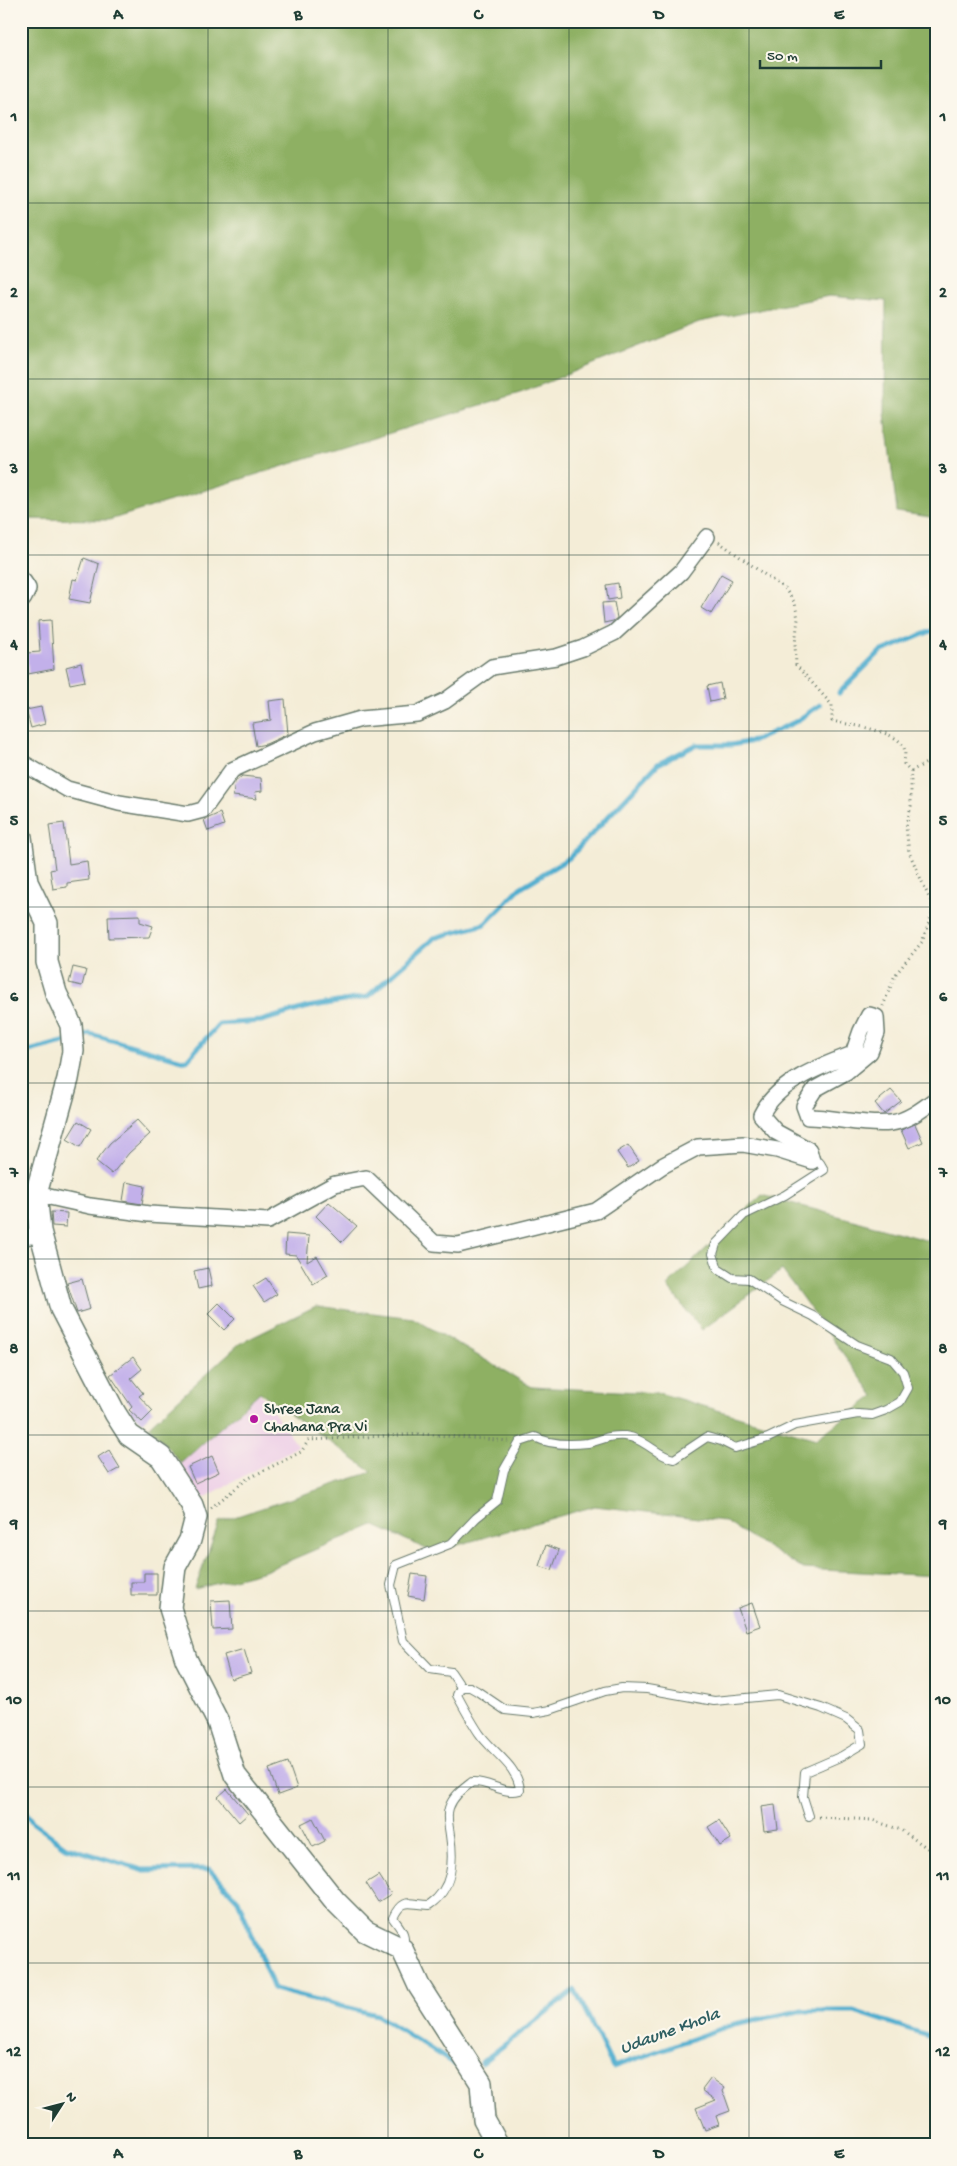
<svg xmlns="http://www.w3.org/2000/svg" width="957" height="2166" viewBox="0 0 957 2166" font-family="'Gochi Hand',sans-serif">
<style>
.built{fill:#eed0e7}
.forest{fill:#8eb064;stroke:#56764c}
.lines{fill:none;stroke-linecap:round;stroke-linejoin:round}
.stream{stroke:#51aecf;stroke-width:5}
.building{fill:#c2b0ea}
.lane-casing{stroke:#6a7b6d;stroke-width:10}
.street-casing{stroke:#6a7b6d;stroke-width:18}
.secondary-casing{stroke:#6a7b6d;stroke-width:24}
.path{stroke:#6a7b6d;stroke-width:3;stroke-dasharray:1 4;stroke-linecap:butt}
.lane{stroke:#fff;stroke-width:8}
.street{stroke:#fff;stroke-width:15}
.secondary{stroke:#fff;stroke-width:21}
.grid{fill:none;stroke:#1f3d34;stroke-width:1;stroke-opacity:0.55}
.poi-dot{fill:#b5179e;stroke:#fbf7ec;stroke-width:2}
.labels{text-anchor:middle;dominant-baseline:central;stroke-width:4.5;stroke-linejoin:round;paint-order:stroke}
.poi-label{font-size:16px;fill:#1f3d34;stroke:#fbf7ec;text-anchor:start}
.water-label{font-size:18px;font-style:italic;fill:#2e5f62;stroke:#fbf7ec}
.neatline{fill:none;stroke:#1f3d34;stroke-width:2}
.grid-label{font-size:16px;text-anchor:middle;font-weight:bold;fill:#1f3d34}
</style>
<rect width="100%" height="100%" fill="#fbf7ec"/>
<filter id="ink" filterUnits="userSpaceOnUse"><feTurbulence type="fractalNoise" baseFrequency=".02" numOctaves="2"/><feDisplacementMap in="SourceGraphic" scale="10" xChannelSelector="R" yChannelSelector="G"/><feConvolveMatrix kernelMatrix="1 2 1 2 8 2 1 2 1" color-interpolation-filters="sRGB"/></filter>
<filter id="wash" filterUnits="userSpaceOnUse"><feTurbulence type="fractalNoise" baseFrequency=".0096" numOctaves="4" result="noise"/><feDisplacementMap in="SourceGraphic" scale="20" xChannelSelector="R" yChannelSelector="G"/><feGaussianBlur stdDeviation="1.12" result="paint"/><feColorMatrix in="noise" values="0 0 0 0 0 0 0 0 0 0 0 0 0 0 0 0 0 1.4 0 .05"/><feComposite in="paint" operator="in"/></filter>
<g filter="url(#wash)">
<rect width="100%" height="100%" fill="#f4edd7"/>
<polygon class="built" points="259,1392 298,1446 204,1498 188,1485 181,1463"/>
<g class="forest">
<polygon points="21,21 936,21 936,518 897,512 885,413 886,301 829,296 699,322 523,392 109,520 21,519"/>
<polygon points="762,1195 936,1243 936,1576 803,1569 724,1521 595,1506 433,1552 373,1525 265,1571 195,1589 219,1522 372,1472 260,1392 181,1463 149,1426 239,1344 316,1306 413,1318 532,1387 659,1393 816,1439 874,1396 782,1270 702,1330 667,1286"/>
</g>
<g class="lines">
<g class="stream">
<polyline points="839,693 880,652 936,629"/>
<polyline points="78,1037 90,1034 186,1061 219,1024 261,1021 308,1007 367,997 434,938 485,924 520,888 569,858 658,764 696,745 731,745 754,741 795,722 820,705"/>
<polyline points="21,1053 67,1041"/>
<polyline points="21,1804 32,1822 66,1847 142,1870 209,1869 238,1900 274,1989 377,2015 462,2069"/>
<polyline points="481,2063 575,1990 613,2067 734,2024 800,2011 854,2011 936,2038"/>
</g>
</g>
<g id="blocks">
<g class="building">
<polygon points="84,558 99,564 90,603 69,599 73,579 77,580"/>
<polygon points="721,574 732,580 711,614 701,608"/>
<polygon points="618,583 620,598 608,600 606,585"/>
<polygon points="614,602 617,618 613,621 604,623 602,603"/>
<polygon points="51,620 54,669 28,674 27,653 40,652 38,621"/>
<polygon points="81,663 85,681 70,684 66,667"/>
<polygon points="720,683 723,699 710,702 707,686"/>
<polygon points="285,699 288,734 266,744 256,746 252,723 271,720 269,701"/>
<polygon points="41,707 45,724 31,728 26,710"/>
<polygon points="242,776 261,778 262,791 255,792 257,799 233,796 235,782"/>
<polygon points="220,813 224,825 208,831 204,820"/>
<polygon points="64,823 69,864 87,861 89,880 67,883 67,887 53,889 50,870 55,869 49,825"/>
<polygon points="140,915 140,922 153,926 149,937 109,938 108,916"/>
<polygon points="73,967 86,970 82,986 69,983"/>
<polygon points="891,1090 901,1101 884,1114 875,1103"/>
<polygon points="137,1120 150,1134 129,1153 112,1174 96,1161 110,1143"/>
<polygon points="78,1121 91,1129 80,1147 67,1139"/>
<polygon points="915,1124 923,1142 909,1148 901,1130"/>
<polygon points="628,1145 639,1161 628,1168 617,1152"/>
<polygon points="126,1182 145,1186 142,1204 123,1201"/>
<polygon points="329,1202 357,1226 342,1242 316,1216"/>
<polygon points="51,1212 67,1213 66,1227 52,1226"/>
<polygon points="286,1234 309,1236 307,1262 317,1256 328,1275 313,1284 296,1255 285,1254"/>
<polygon points="208,1268 212,1286 198,1289 194,1271"/>
<polygon points="266,1278 277,1294 264,1302 253,1286"/>
<polygon points="82,1279 90,1309 77,1313 67,1283"/>
<polygon points="219,1303 235,1319 224,1330 208,1314"/>
<polygon points="133,1357 142,1369 131,1378 143,1393 139,1396 153,1411 142,1422 129,1410 132,1407 110,1375"/>
<polygon points="109,1450 120,1468 109,1474 98,1457"/>
<polygon points="212,1456 219,1472 195,1483 188,1467"/>
<polygon points="546,1545 559,1550 552,1570 539,1566"/>
<polygon points="144,1573 157,1573 157,1595 131,1595 131,1582 144,1582"/>
<polygon points="412,1574 427,1576 424,1599 408,1596"/>
<polygon points="230,1600 232,1629 213,1630 211,1601"/>
<polygon points="752,1603 760,1626 746,1631 738,1608"/>
<polygon points="244,1649 251,1673 231,1679 224,1655"/>
<polygon points="288,1762 297,1788 278,1795 269,1769"/>
<polygon points="227,1789 248,1814 239,1822 218,1797"/>
<polygon points="775,1805 778,1829 764,1831 761,1807"/>
<polygon points="313,1818 325,1841 313,1847 301,1824"/>
<polygon points="719,1820 731,1839 720,1846 708,1827"/>
<polygon points="379,1875 391,1894 378,1902 366,1883"/>
<polygon points="711,2078 725,2088 723,2091 730,2111 716,2116 719,2125 705,2130 696,2108 716,2100 702,2090"/>
</g>
</g>
</g>
<g filter="url(#ink)">
<use href="#blocks" fill-opacity="0" stroke="#6a7b6d" stroke-width="1"/>
<g class="lines">
<g class="lane-casing">
<g id="lane">
<path d="M461,1687L451,1672L430,1669L403,1641L391,1585L396,1565L452,1543L476,1518L497,1501L504,1470L520,1442L535,1437C550,1445 570,1445 588,1443C603,1440 607,1435 625,1436C644,1438 657,1456 674,1459L707,1437L721,1441L735,1448L768,1438L795,1425L858,1414L872,1415L886,1410L900,1402L908,1388L903,1372L891,1358L857,1345L813,1316L782,1301L749,1279L732,1278L718,1269L713,1254L716,1244L744,1215L785,1195L824,1170L820,1163L812,1161"/>
<path d="M402,1948C408,1935 400,1928 393,1918C403,1896 410,1905 429,1905C453,1889 454,1861 450,1835C449,1826 446,1817 449,1808C453,1796 463,1789 472,1782C490,1781 503,1795 520,1790C518,1766 492,1752 479,1733C471,1721 464,1708 457,1695L461,1687H470L477,1691L505,1710L533,1713L550,1710L605,1691L622,1688L647,1689L714,1701L778,1695L821,1708L846,1719L860,1730L862,1744L842,1756L805,1772L803,1797L809,1816"/>
</g>
</g>
<g class="street-casing">
<g id="street">
<polyline points="21,762 67,789 119,803 188,814 203,810 232,770 315,732 361,719 417,714 445,701 492,667 556,657 583,648 614,633 681,572 707,537"/>
<path d="M812,1161L809,1150L776,1132L761,1115C777,1082 821,1066 853,1054L861,1031L869,1015L876,1017L877,1033L870,1052L846,1072L815,1089L804,1106L808,1117C836,1117 863,1126 891,1123C907,1121 923,1109 936,1099"/>
<polyline points="21,1195 36,1194 90,1206 149,1214 268,1221 335,1184 366,1178 434,1243 458,1245 596,1211 662,1166 698,1147 743,1144 777,1150 812,1161"/>
<polyline points="21,1237 41,1235"/>
</g>
</g>
<g class="secondary-casing">
<g id="secondary">
<polyline points="21,583 25,589 21,597"/>
<polyline points="21,837 27,882 47,923 47,962 56,993 71,1025 73,1051 68,1079 36,1194 40,1231 61,1309 115,1413 129,1435 161,1457 192,1505 196,1517 190,1540 175,1567 170,1608 186,1659 218,1722 235,1775 335,1901 365,1931 402,1949 419,1986 481,2083 484,2120 498,2145"/>
</g>
</g>
<g class="path">
<path d="M719,542L785,589L795,603L798,619L795,644L796,665L832,705V721C849,725 898,730 904,748C906,753 904,760 904,764L911,771V806L906,827L909,852L934,909L922,942L895,975L883,1006"/>
<polyline points="911,771 936,758"/>
<polyline points="211,1508 247,1479 301,1452 309,1440 421,1434 509,1441"/>
<polyline points="819,1817 872,1820 901,1830 936,1854"/>
</g>
<use href="#lane" class="lane"/>
<use href="#street" class="street"/>
<use href="#secondary" class="secondary"/>
</g>
</g>
<path class="grid" d="M208,21V2145M388,21V2145M569,21V2145M749,21V2145M21,203H936M21,379H936M21,555H936M21,731H936M21,907H936M21,1083H936M21,1259H936M21,1435H936M21,1611H936M21,1787H936M21,1963H936"/>
<circle class="poi-dot" cx="254" cy="1419" r="5"/>
<g class="labels">
<g class="poi-label">
<text x="264" y="1410">Shree Jana<tspan x="264" dy="18">Chahana Pra Vi</tspan></text>
</g>
<g class="water-label">
<text transform="translate(670 2032) rotate(-20)">Udaune Khola</text>
</g>
</g>
<rect width="957" height="2166" fill="none" stroke="#fbf7ec" stroke-width="55"/>
<g transform="translate(62 2104) rotate(54)" stroke="#fbf7ec" stroke-width="4" paint-order="stroke">
<path d="M0-4L9 19L0 12L-9 19Z" fill="#1f3d34"/>
<text y="-8" font-size="14" font-weight="bold" text-anchor="middle" fill="#1f3d34">N</text>
</g>
<path d="M760 60v8h121v-8" fill="none" stroke="#1f3d34" stroke-width="2.5"/>
<text x="767" y="60" font-size="15" fill="#1f3d34" stroke="#fbf7ec" stroke-width="4" paint-order="stroke">50 m</text>
<rect x="28" y="28" width="902" height="2110" class="neatline"/>
<g class="grid-label">
<text x="118" y="19">A</text>
<text x="298" y="19">B</text>
<text x="478" y="19">C</text>
<text x="659" y="19">D</text>
<text x="839" y="19">E</text>
<text x="14" y="121">1</text>
<text x="943" y="121">1</text>
<text x="14" y="297">2</text>
<text x="943" y="297">2</text>
<text x="14" y="473">3</text>
<text x="943" y="473">3</text>
<text x="14" y="649">4</text>
<text x="943" y="649">4</text>
<text x="14" y="825">5</text>
<text x="943" y="825">5</text>
<text x="14" y="1001">6</text>
<text x="943" y="1001">6</text>
<text x="14" y="1177">7</text>
<text x="943" y="1177">7</text>
<text x="14" y="1353">8</text>
<text x="943" y="1353">8</text>
<text x="14" y="1528">9</text>
<text x="943" y="1528">9</text>
<text x="14" y="1704">10</text>
<text x="943" y="1704">10</text>
<text x="14" y="1880">11</text>
<text x="943" y="1880">11</text>
<text x="14" y="2056">12</text>
<text x="943" y="2056">12</text>
<text x="118" y="2158">A</text>
<text x="298" y="2158">B</text>
<text x="478" y="2158">C</text>
<text x="659" y="2158">D</text>
<text x="839" y="2158">E</text>
</g>
</svg>
